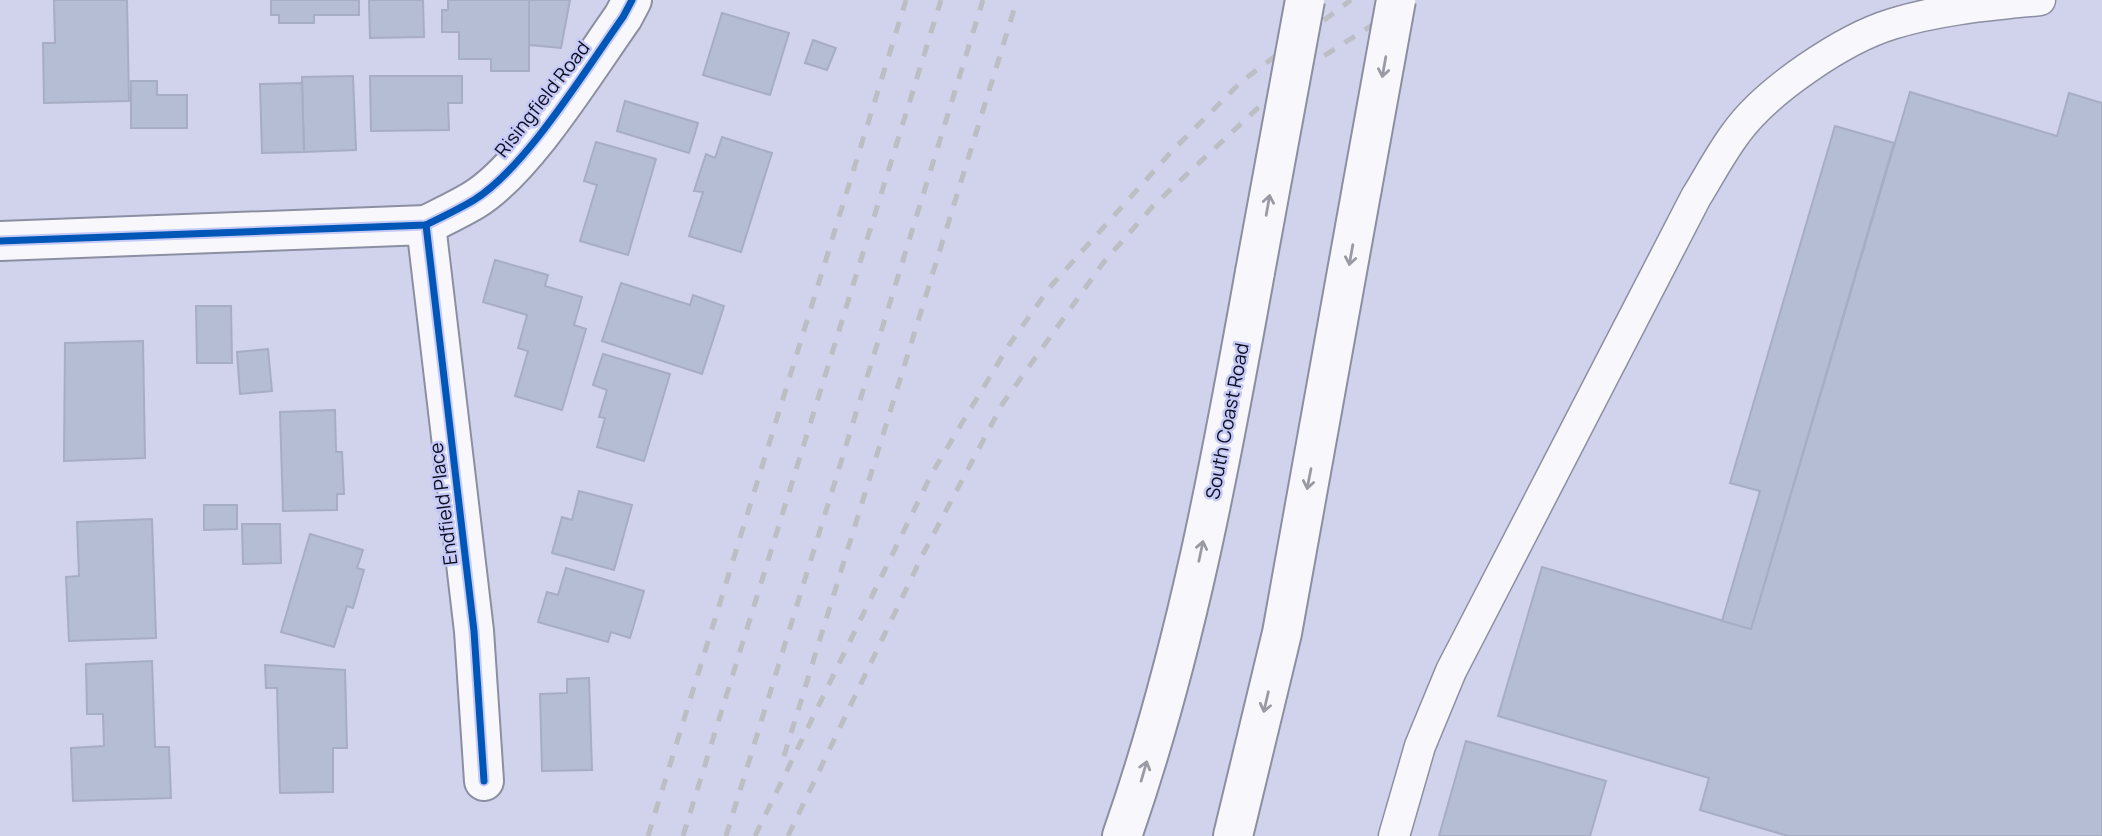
<svg xmlns="http://www.w3.org/2000/svg" width="2102" height="836" viewBox="0 0 2102 836" font-family="Manrope,sans-serif">
<style>
.building{fill:#b5bdd4;stroke:#a7adc2;stroke-width:2}
.lines{fill:none;stroke-linecap:round;stroke-linejoin:round}
.lane-casing{stroke:#8c8ea2;stroke-width:33}
.street-casing{stroke:#8c8ea2;stroke-width:42}
.highway-casing{stroke:#8c8ea2;stroke-width:42}
.lane{stroke:#f8f8fc;stroke-width:30}
.street{stroke:#f8f8fc;stroke-width:38}
.highway{stroke:#f8f8fc;stroke-width:38}
.rail{stroke:#bdbdc4;stroke-width:5;stroke-dasharray:12 12;stroke-linecap:butt}
.highway-bridge-casing{stroke:#8c8ea2;stroke-width:42;stroke-linecap:butt}
.highway-bridge{stroke:#f8f8fc;stroke-width:38}
.cycleway-casing{stroke:#c6caf7;stroke-width:11}
.cycleway{stroke:#0057b8;stroke-width:7}
.oneway{stroke:#9a9aa4}
.labels{text-anchor:middle;dominant-baseline:central;stroke-width:5;stroke-linejoin:round;paint-order:stroke}
.street-label{font-size:19px;fill:#0d0d20;stroke:#c6caf7}
</style>
<rect width="100%" height="100%" fill="#d1d3ec"/>
<g class="building">
<polygon points="54,0 127,0 129,101 44,103 43,43 55,43"/>
<polygon points="271,0 359,0 359,15 314,15 314,23 279,23 279,15 271,15"/>
<polygon points="369,0 423,0 424,37 370,38"/>
<polygon points="448,0 529,0 529,71 491,71 491,59 459,59 459,32 442,32 442,10 448,10"/>
<polygon points="529,0 570,0 561,48 529,45"/>
<polygon points="722,13 789,33 770,95 703,75"/>
<polygon points="813,40 836,48 827,70 805,63"/>
<polygon points="353,76 356,150 304,152 302,77"/>
<polygon points="370,76 462,76 462,103 448,103 449,130 371,131"/>
<polygon points="131,81 157,81 157,95 187,95 187,128 131,128"/>
<polygon points="302,83 304,152 262,153 260,84"/>
<polygon points="1910,92 2057,136 2069,93 2102,103 2102,836 1788,836 1700,810 1709,778 1498,716 1542,567 1751,629"/>
<polygon points="625,101 698,123 689,153 617,131"/>
<polygon points="1835,126 1894,143 1751,629 1722,621 1760,491 1730,483"/>
<polygon points="722,137 772,153 741,252 689,236 703,192 694,191 706,154 715,158"/>
<polygon points="596,142 656,159 628,255 580,241 597,185 584,181"/>
<polygon points="495,260 548,275 545,286 582,297 574,325 586,329 562,410 515,396 528,351 518,348 527,315 483,302"/>
<polygon points="621,283 690,305 693,295 724,306 702,374 602,341"/>
<polygon points="196,306 231,306 232,363 197,363"/>
<polygon points="143,341 145,458 64,461 65,343"/>
<polygon points="268,349 272,391 240,394 237,352"/>
<polygon points="603,354 670,374 644,461 597,447 605,418 599,417 607,390 593,385"/>
<polygon points="335,410 336,452 342,452 344,494 337,494 337,510 283,511 280,412"/>
<polygon points="579,491 632,505 614,570 552,553 562,517 572,520"/>
<polygon points="204,505 237,505 237,529 204,530"/>
<polygon points="152,519 156,638 69,641 66,577 79,576 77,522"/>
<polygon points="242,524 280,524 281,563 243,564"/>
<polygon points="310,534 363,550 357,568 364,570 353,608 347,606 334,647 281,632"/>
<polygon points="566,568 644,591 630,638 611,632 608,642 538,622 547,592 558,595"/>
<polygon points="152,661 155,747 169,747 171,798 73,801 71,748 104,746 103,714 87,714 86,664"/>
<polygon points="265,665 345,670 347,748 333,748 333,792 280,793 277,688 266,688"/>
<polygon points="589,678 592,770 542,771 540,694 567,693 567,679"/>
<polygon points="1466,741 1606,781 1590,836 1439,836"/>
</g>
<g class="lines">
<g class="lane-casing">
<path id="lane" d="M1394,836L1420,746L1451,671L1696,197C1709,176 1721,153 1736,133C1766,91 1843,39 1892,24C1940,9 1991,5 2040,0"/>
</g>
<g class="street-casing">
<g id="street">
<polyline points="426,225 474,631 484,781"/>
<path d="M0,241L426,225C442,217 459,209 474,200C526,168 586,69 623,17L632,0"/>
</g>
</g>
<g class="highway-casing">
<g id="highway">
<path d="M1122,836C1186,653 1221,462 1255,272"/>
<polyline points="1233,836 1282,633 1362,188"/>
</g>
</g>
<use href="#lane" class="lane"/>
<use href="#street" class="street"/>
<use href="#highway" class="highway"/>
<g class="rail">
<polyline points="784,756 1017,0"/>
<polyline points="648,836 906,0"/>
<polyline points="683,836 941,0"/>
<polyline points="726,836 983,0"/>
<polyline points="755,836 932,473 1009,345 1050,287 1171,152 1242,81 1351,0"/>
<polyline points="788,836 923,554 1003,403 1103,263 1153,206 1292,76 1412,0"/>
</g>
<g class="highway-bridge-casing">
<g id="highway-bridge">
<polyline points="1362,188 1396,0"/>
<polyline points="1255,272 1305,0"/>
</g>
</g>
<use href="#highway-bridge" class="highway-bridge"/>
<g class="cycleway-casing">
<g id="cycleway">
<polyline points="426,225 474,631 484,781"/>
<path d="M0,241L426,225C442,217 459,209 474,200C526,168 586,69 623,17L632,0"/>
</g>
</g>
<use href="#cycleway" class="cycleway"/>
</g>
<defs><path id="oneway-shaft" d="M-6 0H5M1.5-3L5.5 0L1.5 3" fill="none" stroke-width="1.6" stroke-linecap="round" stroke-linejoin="round" transform="scale(1.75)"/></defs>
<g class="oneway">
<use href="#oneway-shaft" transform="translate(1384 67) rotate(100)"/>
<use href="#oneway-shaft" transform="translate(1268 205) rotate(-80)"/>
<use href="#oneway-shaft" transform="translate(1351 255) rotate(100)"/>
<use href="#oneway-shaft" transform="translate(1309 479) rotate(101)"/>
<use href="#oneway-shaft" transform="translate(1201 551) rotate(-78)"/>
<use href="#oneway-shaft" transform="translate(1266 702) rotate(103)"/>
<use href="#oneway-shaft" transform="translate(1144 771) rotate(-74)"/>
</g>
<g class="labels">
<g class="street-label">
<text transform="translate(542 99) rotate(-52)">Risingfield Road</text>
<text transform="translate(1227 421) rotate(-79)">South Coast Road</text>
<text transform="translate(443 504) rotate(-97)">Endfield Place</text>
</g>
</g>
</svg>
